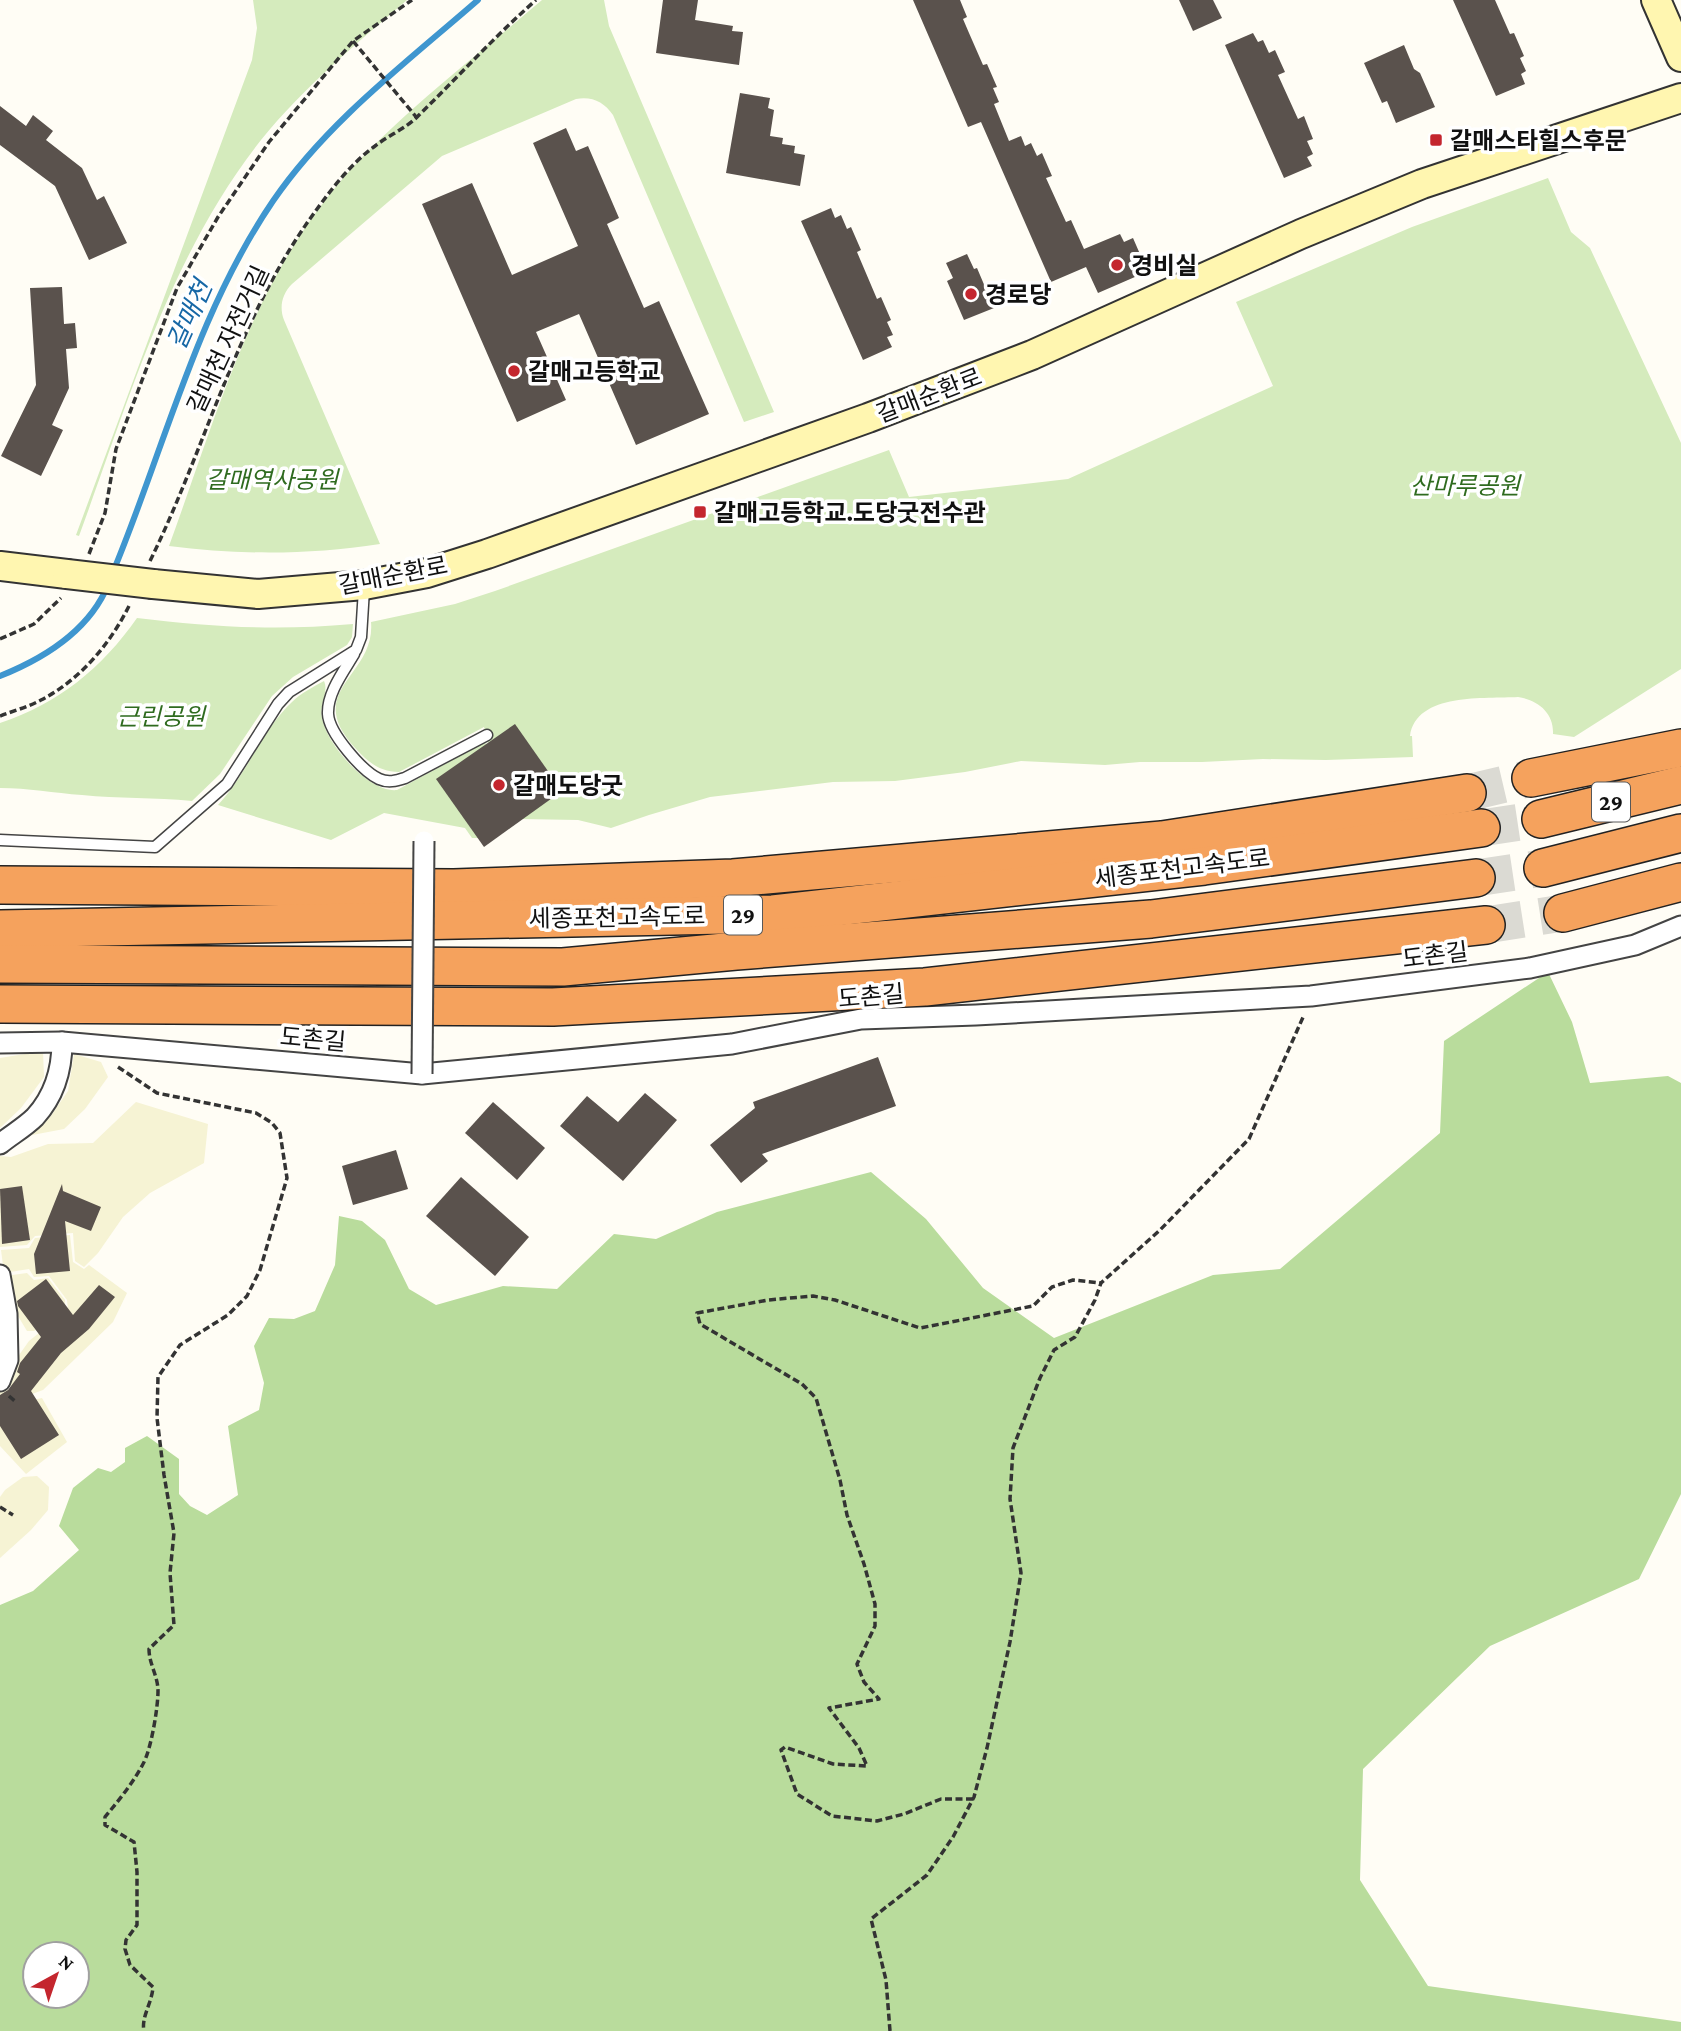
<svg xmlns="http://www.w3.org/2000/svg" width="1681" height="2031" viewBox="0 0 1681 2031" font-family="'Crimson Pro','Noto Sans KR',serif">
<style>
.farmland{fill:#f6f3d4}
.green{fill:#d5ebbd}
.forest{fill:#b9dc9c;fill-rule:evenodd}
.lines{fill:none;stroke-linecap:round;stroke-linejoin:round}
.stream{stroke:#3f96cf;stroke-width:6}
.building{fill:#5a524d}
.highway-tunnel{stroke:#dbdad3;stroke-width:37;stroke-dasharray:37 18;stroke-linecap:butt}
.lane-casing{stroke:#444;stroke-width:13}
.street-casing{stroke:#444;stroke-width:23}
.secondary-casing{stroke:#333;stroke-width:32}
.highway-casing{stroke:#222;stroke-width:40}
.path{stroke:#333;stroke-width:3.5;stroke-dasharray:7 3.5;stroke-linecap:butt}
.lane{stroke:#fff;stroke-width:10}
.street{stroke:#fff;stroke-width:19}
.secondary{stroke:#fff6b0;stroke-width:28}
.highway{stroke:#f5a25d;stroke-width:37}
.street-bridge-casing{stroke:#444;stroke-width:23;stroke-linecap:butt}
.secondary-bridge-casing{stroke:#333;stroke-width:32;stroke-linecap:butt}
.street-bridge{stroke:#fff;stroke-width:19}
.secondary-bridge{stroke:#fff6b0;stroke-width:28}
.poi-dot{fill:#c4262e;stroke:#fff;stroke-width:2.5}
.labels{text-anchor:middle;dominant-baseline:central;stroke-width:7;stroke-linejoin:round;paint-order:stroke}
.shield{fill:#fff;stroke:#585858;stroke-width:2}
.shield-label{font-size:23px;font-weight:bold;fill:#111}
.poi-label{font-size:24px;font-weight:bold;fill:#111;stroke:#fff;text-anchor:start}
.street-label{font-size:24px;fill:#111;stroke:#fff}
.park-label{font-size:24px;font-style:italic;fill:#2f6b1f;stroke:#fff}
.water-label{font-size:26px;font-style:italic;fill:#1768a6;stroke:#fff}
</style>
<rect width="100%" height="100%" fill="#fffdf5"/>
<g class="farmland">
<polygon points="43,1051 44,1077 21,1108 0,1128 0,1058"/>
<polygon points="74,1054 101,1062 108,1077 85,1109 64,1129 27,1136 50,1117 68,1091"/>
<polygon points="136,1102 208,1124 204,1163 150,1193 123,1217 98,1253 84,1267 75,1261 73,1233 35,1236 27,1245 0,1247 0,1156 11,1157 48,1144 93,1143"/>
<polygon points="70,1235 73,1262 84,1269 89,1265 127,1293 113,1322 43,1390 24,1397 8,1384 12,1365 29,1341 68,1310 67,1300 49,1276 34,1277 29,1269 4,1273 1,1250 29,1248 35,1238"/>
<polygon points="27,1273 34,1280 48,1278 65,1300 65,1307 34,1331 27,1331 12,1306 5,1276"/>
<polygon points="6,1388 24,1402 42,1398 67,1442 26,1474 0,1446 0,1392"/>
<polygon points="37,1476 49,1487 48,1510 31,1530 0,1558 0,1497 5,1490 23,1477"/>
</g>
<g class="green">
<path d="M253,0H407C356,44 304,87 261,140C170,255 129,400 79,536L76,535L252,60L257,28Z"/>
<path d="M542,0H604L609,26L774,412L744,422L613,115C604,102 592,96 576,99L442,156L292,284C282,294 279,307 284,320L380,544C309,555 240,555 169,546C213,426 248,296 330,194C390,120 470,62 542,0Z"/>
<path d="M1548,178L1571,232L1590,248L1681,443V669L1574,737L1553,734C1554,713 1538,700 1518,697C1486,699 1416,692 1410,736H1412L1413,757L1326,760L1263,759L1202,762H1140L1105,765L1021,761L965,772L895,781L833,782L710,797L649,815L611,828L578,820L521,819L492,838H472L465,828L384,813L331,840L218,805C247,774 262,730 292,702C301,693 313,687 324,681C329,692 319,705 322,718C327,745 369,793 397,790L484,743L488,744L484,727L399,772C381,772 369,763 357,750C300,690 376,677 371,622L455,604L495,591L889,450L909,497L1068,479L1273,386L1236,302L1412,227Z"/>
<path d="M137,618C213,627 276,631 353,624L352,637L347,645L293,677L272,696L220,774L192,801C155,797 118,799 82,795C54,793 28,788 0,788V723C58,704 102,668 137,618Z"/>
</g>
<path class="forest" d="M1548,972L1572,1022L1590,1083L1668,1076L1681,1083V1494L1639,1579L1490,1646L1363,1769L1360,1880L1428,1986L1681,2022V2031H0V1605L33,1591L79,1550L59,1526L73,1488L98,1468L111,1472L125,1462V1448L147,1436L179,1459V1494L190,1506L207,1515L238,1495L228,1426L259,1410L264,1383L254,1346L269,1318L294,1319L315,1311L335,1265L339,1216L362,1221L385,1240L409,1289L436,1305L503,1286L557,1289L614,1234L656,1239L717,1212L871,1172L926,1219L983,1288L1054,1338L1213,1275L1280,1269L1440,1133L1444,1041ZM35,1954H77V1996H35Z"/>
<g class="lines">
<g class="stream">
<path d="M113,572C165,447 196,314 273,201C327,122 407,62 478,0"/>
<path d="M0,676C45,658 89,631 108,585"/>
</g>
</g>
<g class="building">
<polygon points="663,0 698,0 695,20 733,26 732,31 743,32 739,65 656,53"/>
<polygon points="913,0 960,0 967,17 963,19 969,33 983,65 987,64 997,87 993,88 999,102 994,104 1009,141 1021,136 1025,146 1031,143 1037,156 1042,153 1052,176 1046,178 1066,222 1071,220 1084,249 1120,234 1124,242 1133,238 1143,261 1151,270 1098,293 1086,267 1051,282 981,122 968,127"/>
<polygon points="1179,0 1213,0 1222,18 1193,31"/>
<polygon points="1453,0 1495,0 1510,34 1514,33 1524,56 1520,58 1526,71 1521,74 1525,84 1496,96"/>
<polygon points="1253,33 1258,42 1263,40 1269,53 1275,50 1285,72 1278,75 1298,119 1304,116 1313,139 1307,141 1313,154 1307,157 1312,166 1284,178 1225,45"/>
<polygon points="1404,45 1414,69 1420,73 1435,107 1396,123 1387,101 1382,103 1364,63"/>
<polygon points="740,93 770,98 768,108 774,110 770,136 783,138 782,144 795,146 794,153 805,155 800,186 726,173"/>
<polygon points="0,106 26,126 33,115 53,131 46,140 82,168 97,200 104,196 127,243 89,260 55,186 0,145"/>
<polygon points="566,128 576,151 588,146 619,218 607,224 644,308 659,301 709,414 636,445 579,314 536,332 566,400 517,422 422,204 472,183 512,275 578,246 533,143"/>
<polygon points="831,208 835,218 841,215 847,229 851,227 861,250 857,252 877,299 881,297 891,320 887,322 893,335 887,337 892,347 863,360 801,221"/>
<polygon points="967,254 974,269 977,268 994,308 964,320 947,281 953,278 946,263"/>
<polygon points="62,287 64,324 75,323 77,348 66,349 69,388 52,425 63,430 41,476 1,456 36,385 30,288"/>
<polygon points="515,724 562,791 484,847 436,779"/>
<polygon points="878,1057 896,1106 762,1154 768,1161 741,1183 710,1145 755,1108 753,1102"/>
<polygon points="645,1093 677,1120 623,1181 560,1126 587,1096 618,1122"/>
<polygon points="493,1102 545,1148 517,1180 465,1133"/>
<polygon points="396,1150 408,1189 353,1205 342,1166"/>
<polygon points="461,1177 529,1237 495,1276 426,1216"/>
<polygon points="62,1184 63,1191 101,1207 91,1231 65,1221 70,1271 36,1274 34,1254"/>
<polygon points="22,1186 30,1240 2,1244 0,1189"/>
<polygon points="46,1279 73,1315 99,1285 115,1297 89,1329 61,1353 31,1391 59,1435 21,1459 0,1426 0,1395 8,1390 20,1374 17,1372 20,1363 41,1337 18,1306 17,1301"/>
</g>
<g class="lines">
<g class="highway-tunnel">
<polyline points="1467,793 1531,778"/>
<polyline points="1481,828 1541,819"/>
<polyline points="1476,878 1543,868"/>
<polyline points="1486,925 1563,913"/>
</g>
<g class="lane-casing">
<g id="lane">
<path d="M354,654C344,671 327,693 328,714C329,733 362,771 379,779C388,783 396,781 405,778L487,735"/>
<polyline points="0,840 155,847 227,784 278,704 289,692 356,650 361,637 364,589"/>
</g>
</g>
<g class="street-casing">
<g id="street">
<polyline points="0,1043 62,1042 422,1074 732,1044 861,1019 976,1015 1311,996 1530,968 1635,945 1681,926"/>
<path d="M0,1144C11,1135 25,1127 35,1117C55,1095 62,1070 62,1042"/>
<polyline points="0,1275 7,1314 8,1360 0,1381"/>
</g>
</g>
<g class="secondary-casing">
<g id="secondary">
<polyline points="1656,0 1681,57"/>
<polyline points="0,566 67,574"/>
<polyline points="153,584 258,594 364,585 427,573 487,554 868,418 1032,355 1301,234 1422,184 1681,98"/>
</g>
</g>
<g class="highway-casing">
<g id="highway">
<polyline points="1531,778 1681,748"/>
<polyline points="1541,819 1681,785"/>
<polyline points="1543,868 1681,833"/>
<polyline points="0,885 454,888 733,878 1162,840 1467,793"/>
<polyline points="1563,913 1681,882"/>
<polyline points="0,929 773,914 1204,866 1481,828"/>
<polyline points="0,964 563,967 736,951 1151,919 1476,878"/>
<polyline points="0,1004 553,1007 925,987 1486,925"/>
</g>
</g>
<g class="path">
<polyline points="353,41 417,118"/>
<polyline points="89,554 105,513 116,449 177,288 218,217 269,142 353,41 412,0"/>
<path d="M150,561C206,447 237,320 312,216C330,191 350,164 375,146C389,135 407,128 419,115C458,77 494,37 536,0"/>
<polyline points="0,639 34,624 61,598"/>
<path d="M0,716C13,711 28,707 41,700C80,680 110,644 129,606"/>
<path d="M118,1067L157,1093L256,1113L272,1123L280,1133L287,1178L260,1270L247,1296L228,1315L180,1345L158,1377L157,1418L164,1475L174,1533L170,1573L174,1625L149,1649C149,1664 158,1676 158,1691C158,1708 151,1750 143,1764C133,1783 119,1800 105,1817V1825L134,1842L137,1872V1925L126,1940L125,1949L130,1965L153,1987C152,2003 141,2017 144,2031"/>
<polyline points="9,1396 16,1402"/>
<polyline points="0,1507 13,1515"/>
<polyline points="973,1799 941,1799 904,1814 877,1821 832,1816 797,1794 781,1750 785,1747 833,1764 867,1766 859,1748 829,1708 879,1699 864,1682 857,1664 875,1626 875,1604 864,1564 847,1515 840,1480 816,1398 802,1384 700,1324 697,1313 768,1300 813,1296 835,1300 920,1328 1033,1306 1052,1287 1073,1280 1101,1283"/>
<polyline points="890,2031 886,1980 871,1919 927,1875 953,1837 974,1797 987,1748 1010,1642 1021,1573 1010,1499 1013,1448 1040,1378 1054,1350 1075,1337 1095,1300 1101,1283 1160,1230 1249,1139 1304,1015"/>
</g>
<use href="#lane" class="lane"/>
<use href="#street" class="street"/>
<use href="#secondary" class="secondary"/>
<use href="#highway" class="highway"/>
<g class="street-bridge-casing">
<polyline id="street-bridge" points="422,1074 424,841"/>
</g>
<g class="secondary-bridge-casing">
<polyline id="secondary-bridge" points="67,574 153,584"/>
</g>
<use href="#street-bridge" class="street-bridge"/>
<use href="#secondary-bridge" class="secondary-bridge"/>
</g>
<g class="poi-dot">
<rect x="1429" y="133" width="14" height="14" rx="3.5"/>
<circle cx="1117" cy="265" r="7"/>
<circle cx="971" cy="294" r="7"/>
<circle cx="514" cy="371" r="7"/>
<rect x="693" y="505" width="14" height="14" rx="3.5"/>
<circle cx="499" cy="785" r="7"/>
</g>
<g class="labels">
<g class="shield">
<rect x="1592" y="782.5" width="38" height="39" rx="5"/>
<rect x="724" y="895.5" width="38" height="39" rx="5"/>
</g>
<g class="shield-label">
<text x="1611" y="802">29</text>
<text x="743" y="915">29</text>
</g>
<g class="poi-label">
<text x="1450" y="140">갈매스타힐스후문</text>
<text x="1131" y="265">경비실</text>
<text x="985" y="294">경로당</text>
<text x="528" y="371">갈매고등학교</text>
<text x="714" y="512">갈매고등학교.도당굿전수관</text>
<text x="513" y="785">갈매도당굿</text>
</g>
<g class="street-label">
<text transform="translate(228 339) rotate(-65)">갈매천 자전거길</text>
<text transform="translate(929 395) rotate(-21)">갈매순환로</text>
<text transform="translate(393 575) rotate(-11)">갈매순환로</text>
<text transform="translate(1182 868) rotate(-7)">세종포천고속도로</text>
<text transform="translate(617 917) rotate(-1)">세종포천고속도로</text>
<text transform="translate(1435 955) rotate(-7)">도촌길</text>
<text transform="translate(871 996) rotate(-5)">도촌길</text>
<text transform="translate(313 1039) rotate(5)">도촌길</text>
</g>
<g class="park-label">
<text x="272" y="479">갈매역사공원</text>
<text x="1465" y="485">산마루공원</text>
<text x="161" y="716">근린공원</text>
</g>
<g class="water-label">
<text transform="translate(190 315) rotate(-66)">갈매천</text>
</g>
</g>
<g transform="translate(56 1975) rotate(40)"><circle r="33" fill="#ffffff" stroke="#a0a0a0" stroke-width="2"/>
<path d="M0-5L12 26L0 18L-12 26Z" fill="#c4262e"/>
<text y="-10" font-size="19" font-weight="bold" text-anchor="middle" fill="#111111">N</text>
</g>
</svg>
